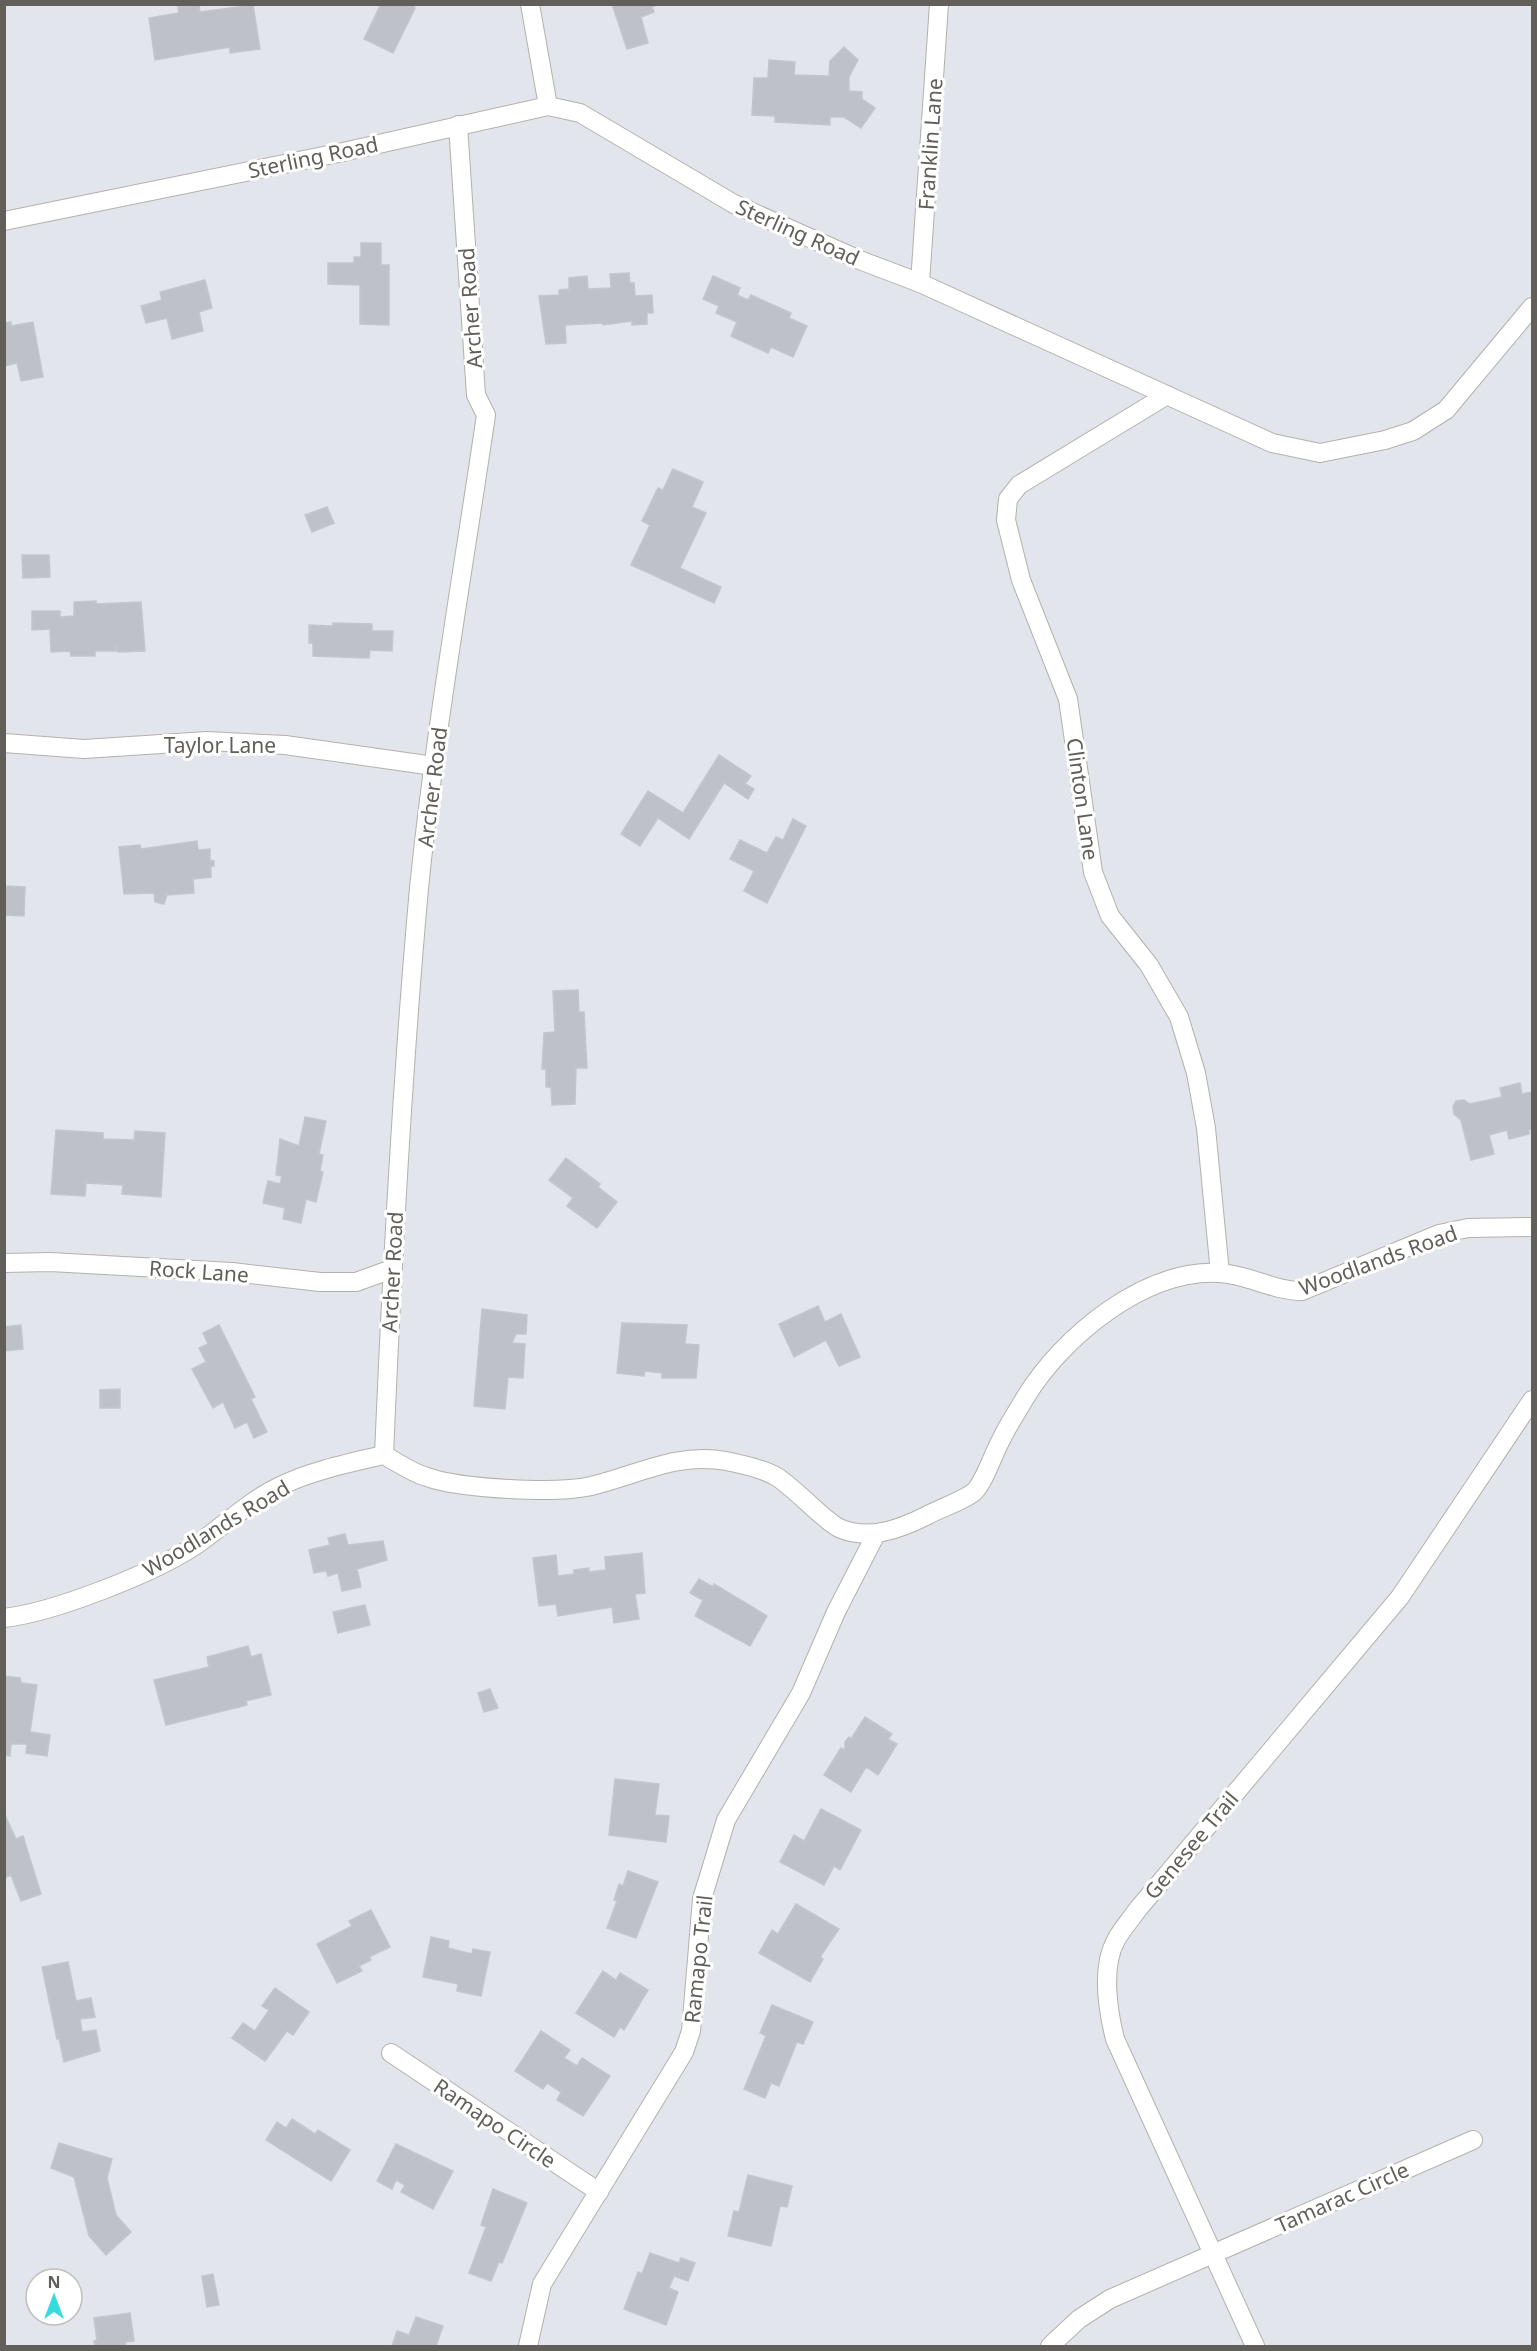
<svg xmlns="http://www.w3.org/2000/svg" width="1537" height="2351" viewBox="0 0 1537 2351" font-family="'Noto Sans',sans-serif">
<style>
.building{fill:#bec1c7;stroke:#c1c6d0;stroke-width:1.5}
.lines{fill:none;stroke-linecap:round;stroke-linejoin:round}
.minor-casing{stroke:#b4b1ad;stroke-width:20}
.minor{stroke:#fff;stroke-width:18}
.labels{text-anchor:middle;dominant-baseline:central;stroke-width:6;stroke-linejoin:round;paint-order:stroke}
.street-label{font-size:21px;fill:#625e5a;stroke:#fff}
</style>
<rect width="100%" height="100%" fill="#e2e5ec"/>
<g class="building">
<polygon points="381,4 412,4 415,8 393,53 364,39"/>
<polygon points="612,4 658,4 652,7 654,12 641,17 648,43 627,49"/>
<polygon points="199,5 200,12 253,5 260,49 230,53 230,47 155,60 149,18 179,13 178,7"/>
<polygon points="844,47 858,60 849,77 849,91 862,92 862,99 875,108 861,128 844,117 830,117 830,125 775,122 775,116 752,115 754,78 768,78 769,60 795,62 794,75 829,76 830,61"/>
<polygon points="361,243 381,243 381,265 389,265 389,325 360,324 360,285 328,284 328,263 354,263 354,257 361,257"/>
<polygon points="629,273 630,283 634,283 635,296 652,295 653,313 647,313 647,324 632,325 632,321 603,325 603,323 565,325 566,343 546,344 539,296 559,295 559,290 569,289 569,278 587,276 588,289 611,288 610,274"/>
<polygon points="713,276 740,288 737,295 748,300 751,295 791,313 789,318 807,326 793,357 771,347 768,353 731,336 737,322 716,313 719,306 703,299"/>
<polygon points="205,280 212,308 199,312 203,331 172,339 167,318 146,323 141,306 162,300 160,292"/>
<polygon points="11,322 11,326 33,322 43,377 21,381 17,363 4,366 4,323"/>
<polygon points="673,469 703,482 692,507 706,513 680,568 721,587 714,603 631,565 650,525 642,521 658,488 663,490"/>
<polygon points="327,507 334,523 312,532 305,515"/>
<polygon points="22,555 49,555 50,577 23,578"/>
<polygon points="96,601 96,604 141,602 145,651 118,652 115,644 116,651 95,651 95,656 71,656 70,651 51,652 50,629 32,630 32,611 60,611 60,617 74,616 74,602"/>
<polygon points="333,623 372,624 372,631 393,631 392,651 370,650 369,658 313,656 313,643 309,643 309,625 333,626"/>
<polygon points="719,755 751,776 745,784 754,789 748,799 724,783 689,839 658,818 640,846 621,834 648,791 683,813"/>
<polygon points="793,819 806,826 767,903 744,891 754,871 730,859 740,840 767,853 776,837 783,840"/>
<polygon points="197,841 198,850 210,849 210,860 214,861 214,866 211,866 211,877 193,879 194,893 167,895 164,904 155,902 154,893 124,894 119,847 140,845 141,849"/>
<polygon points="4,886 25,887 24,916 4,915"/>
<polygon points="578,990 579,1012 584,1012 587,1068 576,1068 575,1104 552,1105 551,1087 546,1087 546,1069 542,1069 544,1033 555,1032 553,991"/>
<polygon points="1520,1083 1522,1094 1532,1092 1532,1128 1529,1130 1529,1134 1509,1139 1507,1130 1489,1135 1494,1154 1471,1160 1461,1120 1454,1114 1453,1107 1456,1101 1464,1100 1470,1104 1502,1097 1500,1088"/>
<polygon points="305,1117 326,1121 319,1154 323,1155 320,1171 323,1172 316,1202 306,1199 301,1223 283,1219 285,1208 263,1203 268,1181 280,1184 282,1176 276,1175 280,1139 299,1146"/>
<polygon points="56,1130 103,1133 103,1139 134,1140 135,1131 165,1133 161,1197 122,1194 123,1185 86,1183 85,1196 51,1194"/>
<polygon points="566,1158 600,1184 598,1187 617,1202 597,1228 567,1206 573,1198 549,1180"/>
<polygon points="818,1306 825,1322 841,1314 860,1357 839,1366 826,1340 794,1357 779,1324"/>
<polygon points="482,1309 527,1315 526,1334 516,1334 512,1343 525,1344 523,1378 508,1377 505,1409 474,1406"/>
<polygon points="622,1323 687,1325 685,1344 699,1345 696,1378 662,1378 662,1373 645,1371 644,1376 617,1373"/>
<polygon points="21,1325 23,1349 4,1351 4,1327"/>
<polygon points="219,1325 255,1397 251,1399 267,1432 254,1438 247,1422 235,1428 223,1402 213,1408 192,1369 206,1362 199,1348 208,1344 203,1333"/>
<polygon points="120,1389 120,1408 100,1408 100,1390"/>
<polygon points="345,1534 348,1545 383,1541 387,1560 357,1569 361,1587 342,1591 338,1573 328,1576 326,1571 314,1573 309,1550 330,1545 328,1538"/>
<polygon points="642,1553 645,1593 635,1594 639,1619 614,1623 612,1607 558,1616 556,1604 539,1606 533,1558 556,1555 558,1576 574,1574 574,1570 589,1568 589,1572 606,1570 605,1557"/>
<polygon points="699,1579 713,1587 714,1584 767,1616 750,1646 695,1616 703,1600 690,1593"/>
<polygon points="365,1605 370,1625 338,1633 333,1612"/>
<polygon points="248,1646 251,1657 261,1654 271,1695 246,1701 247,1705 166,1725 154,1680 209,1667 207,1657"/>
<polygon points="4,1676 20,1678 21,1683 37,1685 30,1732 50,1735 47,1756 26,1753 27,1744 11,1744 10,1756 4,1755"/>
<polygon points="490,1689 498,1708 484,1712 478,1693"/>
<polygon points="865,1717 892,1734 888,1739 897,1744 878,1775 866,1767 851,1792 824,1775 841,1748 845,1750 845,1742 849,1737 851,1739"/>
<polygon points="615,1779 659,1784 655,1815 669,1816 666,1842 609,1835"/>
<polygon points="821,1809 861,1830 840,1870 834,1866 824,1885 780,1862 794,1835 804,1841"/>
<polygon points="4,1813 16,1839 23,1836 41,1894 21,1901 11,1875 4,1878"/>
<polygon points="628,1871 658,1882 636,1938 607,1928 617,1901 614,1900 619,1884 623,1886"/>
<polygon points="796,1904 839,1929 820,1957 823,1959 810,1982 759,1953 772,1930 778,1934"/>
<polygon points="371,1910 390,1947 369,1957 371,1960 359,1966 362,1971 337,1983 317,1944 352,1926 349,1921"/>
<polygon points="431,1937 449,1941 448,1948 472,1954 473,1949 490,1952 481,1996 457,1991 458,1984 423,1977"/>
<polygon points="68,1962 76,2001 91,1998 95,2017 80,2019 82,2032 96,2030 100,2051 64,2062 59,2038 57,2039 42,1967"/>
<polygon points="603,1971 616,1980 620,1973 648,1990 624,2030 620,2027 614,2037 576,2013"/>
<polygon points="275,1988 309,2012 293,2035 287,2031 265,2061 232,2038 243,2023 255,2031 269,2010 262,2006"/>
<polygon points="772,2005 813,2022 803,2044 797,2042 779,2086 771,2083 765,2098 744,2089 766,2036 760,2033"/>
<polygon points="541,2031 570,2050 564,2058 577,2066 582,2058 610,2076 583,2116 557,2100 561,2092 547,2083 543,2089 515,2071"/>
<polygon points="292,2119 315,2134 318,2130 350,2150 331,2181 266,2140 277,2122 286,2128"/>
<polygon points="59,2143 112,2159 107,2178 116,2215 131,2232 106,2255 89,2236 74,2177 51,2168"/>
<polygon points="396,2144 453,2171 433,2209 401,2192 405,2185 396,2180 392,2189 377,2181"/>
<polygon points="748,2175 792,2186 787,2207 780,2206 771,2246 728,2236 734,2211 739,2212"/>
<polygon points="493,2189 527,2203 502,2263 499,2262 491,2281 469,2273 486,2227 481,2225"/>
<polygon points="650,2253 679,2263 681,2258 695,2263 688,2281 674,2276 669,2288 678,2292 666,2325 624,2309 638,2272 642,2274"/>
<polygon points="213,2274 219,2305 207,2307 202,2276"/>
<polygon points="130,2313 134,2341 125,2342 126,2346 95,2346 94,2341 97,2340 94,2318"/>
<polygon points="416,2317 443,2326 436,2346 392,2346 397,2331 409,2335"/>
</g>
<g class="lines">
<g class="minor-casing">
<g id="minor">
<polyline points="530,4 548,106"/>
<polyline points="4,221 343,152 548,106 580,113 734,204 857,259 920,283 1272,443 1320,453 1385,440 1413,431 1446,410 1532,307"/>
<polyline points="920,283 939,4"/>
<polyline points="1167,395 1019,485 1008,499 1006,520 1021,580 1068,699 1093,872 1110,916 1149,965 1179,1017 1196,1073 1206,1128 1220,1273"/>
<polyline points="4,743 84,749 207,741 285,745 434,766"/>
<polyline points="4,1263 50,1262 232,1272 320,1282 356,1282 392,1269"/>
<path d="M384,1455C392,1266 402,1077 419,888C435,730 463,572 486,415L476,395L458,125"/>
<path d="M4,1618C55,1612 154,1573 196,1545C222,1527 251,1500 278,1487C310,1471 349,1463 384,1455C397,1462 412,1473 427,1477C461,1489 557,1494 591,1486C638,1475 676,1452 726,1461C741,1464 764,1469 777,1477C796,1489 823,1520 839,1528C868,1541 900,1529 926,1516C940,1508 961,1502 974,1492C984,1483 994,1452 1001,1440C1008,1425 1017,1412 1025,1398C1062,1337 1144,1269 1219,1273C1247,1274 1273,1291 1302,1291L1439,1234L1468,1228L1532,1227"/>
<polyline points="391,2053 599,2192"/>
<polyline points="528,2346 542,2284 684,2052 691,2031 702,1899 726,1820 801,1693 836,1612 876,1534"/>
<polyline points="1050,2346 1079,2319 1110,2299 1473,2140"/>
<path d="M1255,2346L1115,2039C1108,2011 1101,1967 1116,1940C1122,1929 1131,1919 1138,1909L1400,1597L1532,1400"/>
</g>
</g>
<use href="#minor" class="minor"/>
</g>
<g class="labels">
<g class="street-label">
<text transform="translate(930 144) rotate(-86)">Franklin Lane</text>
<text transform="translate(313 157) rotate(-12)">Sterling Road</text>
<text transform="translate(798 232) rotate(24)">Sterling Road</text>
<text transform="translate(470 308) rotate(-94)">Archer Road</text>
<text x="220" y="745">Taylor Lane</text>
<text transform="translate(432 787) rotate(-83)">Archer Road</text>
<text transform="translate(1083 799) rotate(82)">Clinton Lane</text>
<text transform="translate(1378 1260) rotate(-20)">Woodlands Road</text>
<text transform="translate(199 1271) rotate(4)">Rock Lane</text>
<text transform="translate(392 1272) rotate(-87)">Archer Road</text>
<text transform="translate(216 1528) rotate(-31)">Woodlands Road</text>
<text transform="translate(1191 1845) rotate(-50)">Genesee Trail</text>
<text transform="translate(698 1959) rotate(-84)">Ramapo Trail</text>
<text transform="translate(495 2123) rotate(34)">Ramapo Circle</text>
<text transform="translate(1342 2197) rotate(-24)">Tamarac Circle</text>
</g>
</g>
<rect width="1537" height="2351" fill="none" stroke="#625e5a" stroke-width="12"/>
<g transform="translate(54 2297)"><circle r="28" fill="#ffffff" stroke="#c0bfbd" stroke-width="1.5"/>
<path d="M0-4.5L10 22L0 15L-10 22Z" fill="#37dadd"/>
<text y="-9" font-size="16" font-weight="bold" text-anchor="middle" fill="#625e5a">N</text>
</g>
</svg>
